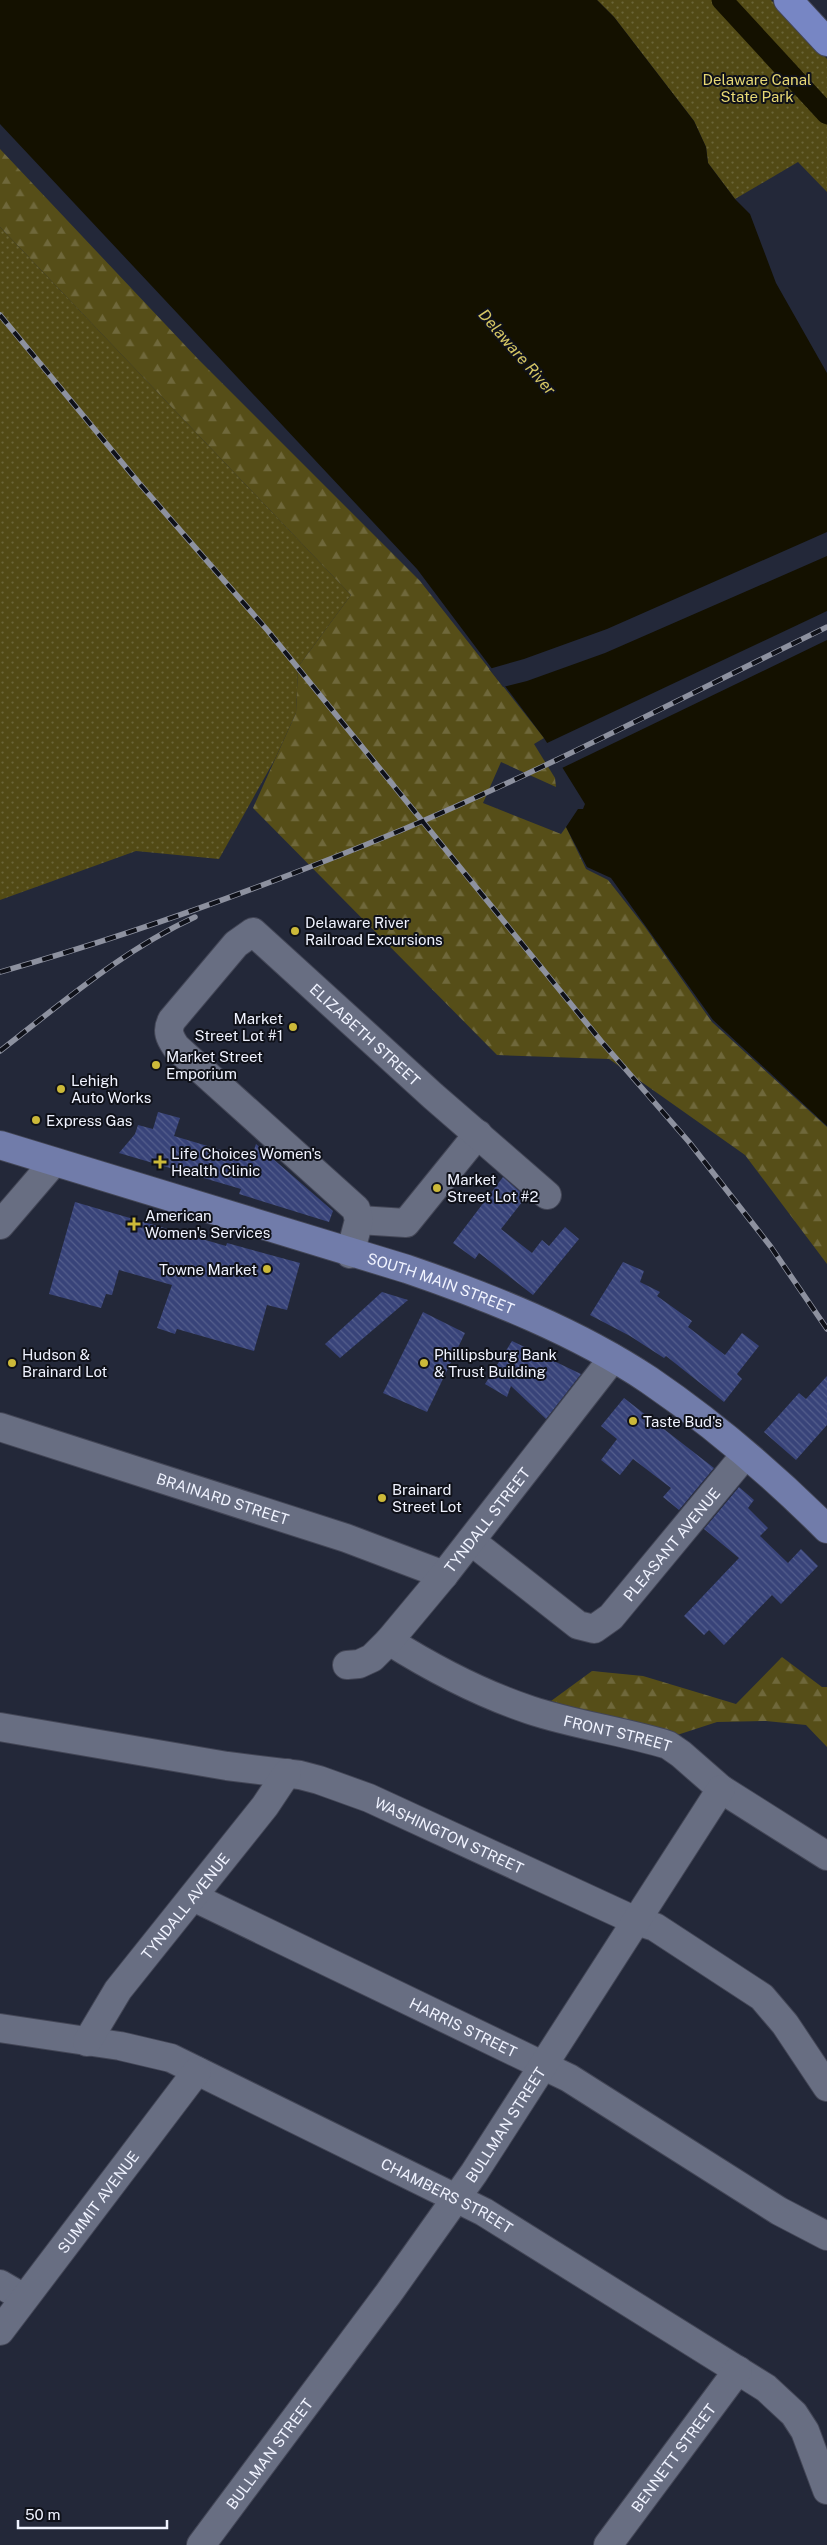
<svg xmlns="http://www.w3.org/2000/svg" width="827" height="2545" viewBox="0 0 827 2545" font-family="'Public Sans',sans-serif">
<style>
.grass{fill:url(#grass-dots)}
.forest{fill:url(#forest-firs)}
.water{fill:#141100}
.pier{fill:#232839}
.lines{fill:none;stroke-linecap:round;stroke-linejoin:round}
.canal{stroke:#141100;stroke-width:21}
.building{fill:url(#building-back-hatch)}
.minor-casing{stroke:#434656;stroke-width:30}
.major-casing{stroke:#434656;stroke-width:30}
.highway-casing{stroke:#434656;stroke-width:30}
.minor{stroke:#686e82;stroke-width:28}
.major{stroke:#717caa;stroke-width:28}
.highway{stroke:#7786c4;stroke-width:28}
.rail-casing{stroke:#8d919f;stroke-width:5.5}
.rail{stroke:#0f1119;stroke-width:4;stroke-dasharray:11;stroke-linecap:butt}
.poi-dot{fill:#ccb939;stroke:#0f1119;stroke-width:2}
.labels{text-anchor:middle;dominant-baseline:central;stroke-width:4;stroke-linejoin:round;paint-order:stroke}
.park-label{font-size:15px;fill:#e7d875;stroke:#0f1119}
.poi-label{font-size:15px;fill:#f0f3ff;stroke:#0f1119;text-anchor:start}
.street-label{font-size:15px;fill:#f0f3ff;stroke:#0f1119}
.water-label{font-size:16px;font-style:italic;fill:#d5c663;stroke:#0f1119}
</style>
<defs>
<pattern id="grass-dots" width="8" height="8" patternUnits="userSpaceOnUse" patternTransform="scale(1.25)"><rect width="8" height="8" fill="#524a15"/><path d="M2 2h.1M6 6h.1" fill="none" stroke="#6b6538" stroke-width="1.8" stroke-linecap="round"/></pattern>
<pattern id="forest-firs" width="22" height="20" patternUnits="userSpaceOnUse" patternTransform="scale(1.25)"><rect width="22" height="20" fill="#564e18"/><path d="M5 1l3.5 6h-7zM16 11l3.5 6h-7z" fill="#6f683b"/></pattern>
<pattern id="building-back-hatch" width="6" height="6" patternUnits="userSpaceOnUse" patternTransform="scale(1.25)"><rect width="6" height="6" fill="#384379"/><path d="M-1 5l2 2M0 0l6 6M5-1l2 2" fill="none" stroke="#555f8d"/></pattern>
</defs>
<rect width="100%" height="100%" fill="#232839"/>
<g class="grass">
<polygon points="597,0 771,0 827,59 827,192 798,162 735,199 708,163 706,147 694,121 614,17"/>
<polygon points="0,227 351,595 298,667 296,713 275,759 219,859 136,851 0,900"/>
</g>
<g class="forest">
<polygon points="0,149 198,359 420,581 544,738 534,744 555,778 556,787 501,762 483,803 561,834 566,827 586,869 608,880 645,927 712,1022 827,1127 827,1264 745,1155 609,1059 497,1055 253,808 296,713 298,667 351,595 0,227"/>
<polygon points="782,1657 822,1687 827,1687 827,1747 806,1725 766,1721 717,1722 674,1736 551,1701 592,1671 643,1676 736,1704"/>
</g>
<polygon class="water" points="0,0 597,0 614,17 694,121 706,147 708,163 735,199 750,214 776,283 827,373 827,1126 713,1020 611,878 587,867 566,827 578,809 583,809 585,804 544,738 417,569 0,124"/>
<g class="pier">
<polygon points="827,532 827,556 605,653 527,681 503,687 489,669 524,659 607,629"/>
<polygon points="827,611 827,640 560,769 545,744"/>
</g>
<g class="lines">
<polyline class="canal" points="722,0 827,114"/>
</g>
<g class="building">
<polygon points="158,1112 180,1118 174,1136 251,1159 256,1144 333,1211 329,1222 239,1194 241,1189 119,1153 135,1134 138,1125 153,1129"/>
<polygon points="503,1177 526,1197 501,1229 532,1253 542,1240 549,1246 565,1227 579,1239 533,1295 479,1253 475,1259 453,1243"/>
<polygon points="75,1202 226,1246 227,1243 300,1263 287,1310 267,1305 254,1351 177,1329 175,1334 157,1328 172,1285 119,1270 112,1295 106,1294 101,1308 49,1294"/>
<polygon points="623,1262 644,1271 640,1282 660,1292 657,1296 692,1321 688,1327 725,1355 742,1333 759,1346 737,1374 742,1379 724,1402 666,1356 664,1358 630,1336 590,1315"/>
<polygon points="382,1292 408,1300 340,1358 325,1344"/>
<polygon points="423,1312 465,1333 427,1412 383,1393"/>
<polygon points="512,1341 581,1374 546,1419 511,1386 507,1397 485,1384"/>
<polygon points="827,1376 827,1425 796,1460 764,1432 799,1393 806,1399"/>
<polygon points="624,1398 714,1468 679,1510 663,1497 671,1488 633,1459 620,1475 601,1460 617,1439 601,1426"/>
<polygon points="739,1487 754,1500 748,1508 768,1528 760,1536 788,1563 801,1549 818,1566 781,1604 772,1595 724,1645 709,1630 704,1635 684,1616 739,1558 704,1529"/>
</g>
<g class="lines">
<g class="minor-casing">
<g id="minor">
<polyline points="359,1220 406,1223 478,1134"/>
<polyline points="0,1225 54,1162"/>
<path id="s1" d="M350,1254L359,1220L356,1209L176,1047C170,1038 166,1031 172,1020L236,944L253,932L433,1096L547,1195"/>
<path id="s2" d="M0,1427L346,1538L444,1575"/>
<path id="s3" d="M471,1541L578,1625L594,1629L611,1617L745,1455"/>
<path id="s4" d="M389,1641C432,1668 482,1694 530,1710C575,1725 623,1731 668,1745L681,1754L721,1789L827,1856"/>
<path id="s5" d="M347,1665L359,1664L372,1658L389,1641L444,1575L613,1358"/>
<path id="s6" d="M0,1727L227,1766L300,1775L319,1780L369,1798L636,1921L655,1927L762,1997L785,2024L827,2087"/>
<path id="s7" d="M193,1897L569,2078L779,2211L827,2236"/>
<path id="s8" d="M0,2028L120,2046L171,2058L484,2212L766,2388L794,2414L805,2431L827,2490"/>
<path id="s9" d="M87,2042L118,1990L265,1806L287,1773"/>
<polyline points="0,2284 24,2298"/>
<path id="s10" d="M0,2331L197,2071"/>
<path id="s11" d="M201,2545L388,2294L474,2173L721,1789"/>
<path id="s12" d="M608,2545L738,2370"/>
</g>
</g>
<g class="major-casing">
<g id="major">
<path id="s13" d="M0,1145L407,1269C489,1297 577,1332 649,1380C712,1423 773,1475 827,1529"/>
</g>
</g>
<g class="highway-casing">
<polyline id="highway" points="788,0 827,42"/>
</g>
<use href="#minor" class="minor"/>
<use href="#major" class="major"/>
<use href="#highway" class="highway"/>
<g class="rail-casing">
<g id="rail">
<polyline points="0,315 139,483 268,631 601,1041 689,1142 771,1247 827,1329"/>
<path d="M0,972C137,933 272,884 404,829C548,768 687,695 827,627"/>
<path d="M0,1051C62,1003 123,950 195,917"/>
</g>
</g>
<use href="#rail" class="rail"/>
</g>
<g class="poi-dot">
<circle cx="295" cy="931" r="5"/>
<circle cx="293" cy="1027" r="5"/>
<circle cx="156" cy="1065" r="5"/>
<circle cx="61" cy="1089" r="5"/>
<circle cx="36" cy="1120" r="5"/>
<path d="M157.5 1154.5h5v5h5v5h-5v5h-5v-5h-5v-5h5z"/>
<circle cx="437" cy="1188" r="5"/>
<path d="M131.5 1216.5h5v5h5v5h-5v5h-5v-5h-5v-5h5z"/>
<circle cx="267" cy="1269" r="5"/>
<circle cx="12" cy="1363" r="5"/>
<circle cx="424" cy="1363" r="5"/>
<circle cx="633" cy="1421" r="5"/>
<circle cx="382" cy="1498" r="5"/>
</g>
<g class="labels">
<g class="park-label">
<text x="757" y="79">Delaware Canal<tspan x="757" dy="17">State Park</tspan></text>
</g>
<g class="poi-label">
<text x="305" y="922">Delaware River<tspan x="305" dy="17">Railroad Excursions</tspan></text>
<text x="283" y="1018" text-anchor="end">Market<tspan x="283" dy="17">Street Lot #1</tspan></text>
<text x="166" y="1056">Market Street<tspan x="166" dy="17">Emporium</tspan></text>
<text x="71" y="1080">Lehigh<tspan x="71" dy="17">Auto Works</tspan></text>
<text x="46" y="1120">Express Gas</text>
<text x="171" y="1153">Life Choices Women's<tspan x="171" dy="17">Health Clinic</tspan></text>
<text x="447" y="1179">Market<tspan x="447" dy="17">Street Lot #2</tspan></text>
<text x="145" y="1215">American<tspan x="145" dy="17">Women's Services</tspan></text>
<text x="257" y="1269" text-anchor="end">Towne Market</text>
<text x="22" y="1354">Hudson &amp;<tspan x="22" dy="17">Brainard Lot</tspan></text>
<text x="434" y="1354">Phillipsburg Bank<tspan x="434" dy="17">&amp; Trust Building</tspan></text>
<text x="643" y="1421">Taste Bud's</text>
<text x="392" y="1489">Brainard<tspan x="392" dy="17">Street Lot</tspan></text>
</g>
<g class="street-label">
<text stroke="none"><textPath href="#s1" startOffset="590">ELIZABETH STREET</textPath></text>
<text stroke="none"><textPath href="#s13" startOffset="462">SOUTH MAIN STREET</textPath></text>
<text stroke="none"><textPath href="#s2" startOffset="234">BRAINARD STREET</textPath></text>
<text stroke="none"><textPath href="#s5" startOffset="206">TYNDALL STREET</textPath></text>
<text stroke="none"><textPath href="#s3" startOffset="268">PLEASANT AVENUE</textPath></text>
<text stroke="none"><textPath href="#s4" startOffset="248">FRONT STREET</textPath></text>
<text stroke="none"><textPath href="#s6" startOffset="465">WASHINGTON STREET</textPath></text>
<text stroke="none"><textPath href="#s9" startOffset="168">TYNDALL AVENUE</textPath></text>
<text stroke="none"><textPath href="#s7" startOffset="300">HARRIS STREET</textPath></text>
<text stroke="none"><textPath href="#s11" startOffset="519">BULLMAN STREET</textPath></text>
<text stroke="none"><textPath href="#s8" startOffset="482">CHAMBERS STREET</textPath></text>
<text stroke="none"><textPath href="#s10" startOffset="162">SUMMIT AVENUE</textPath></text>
<text stroke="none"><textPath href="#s11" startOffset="114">BULLMAN STREET</textPath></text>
<text stroke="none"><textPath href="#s12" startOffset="109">BENNETT STREET</textPath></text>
</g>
<g class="water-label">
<text transform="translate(517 352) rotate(49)">Delaware River</text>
</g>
</g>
<path d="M18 2520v8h149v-8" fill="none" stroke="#f0f3ff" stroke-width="2.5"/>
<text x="25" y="2520" font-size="15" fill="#f0f3ff" stroke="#0f1119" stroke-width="4" paint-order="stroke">50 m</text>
</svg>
